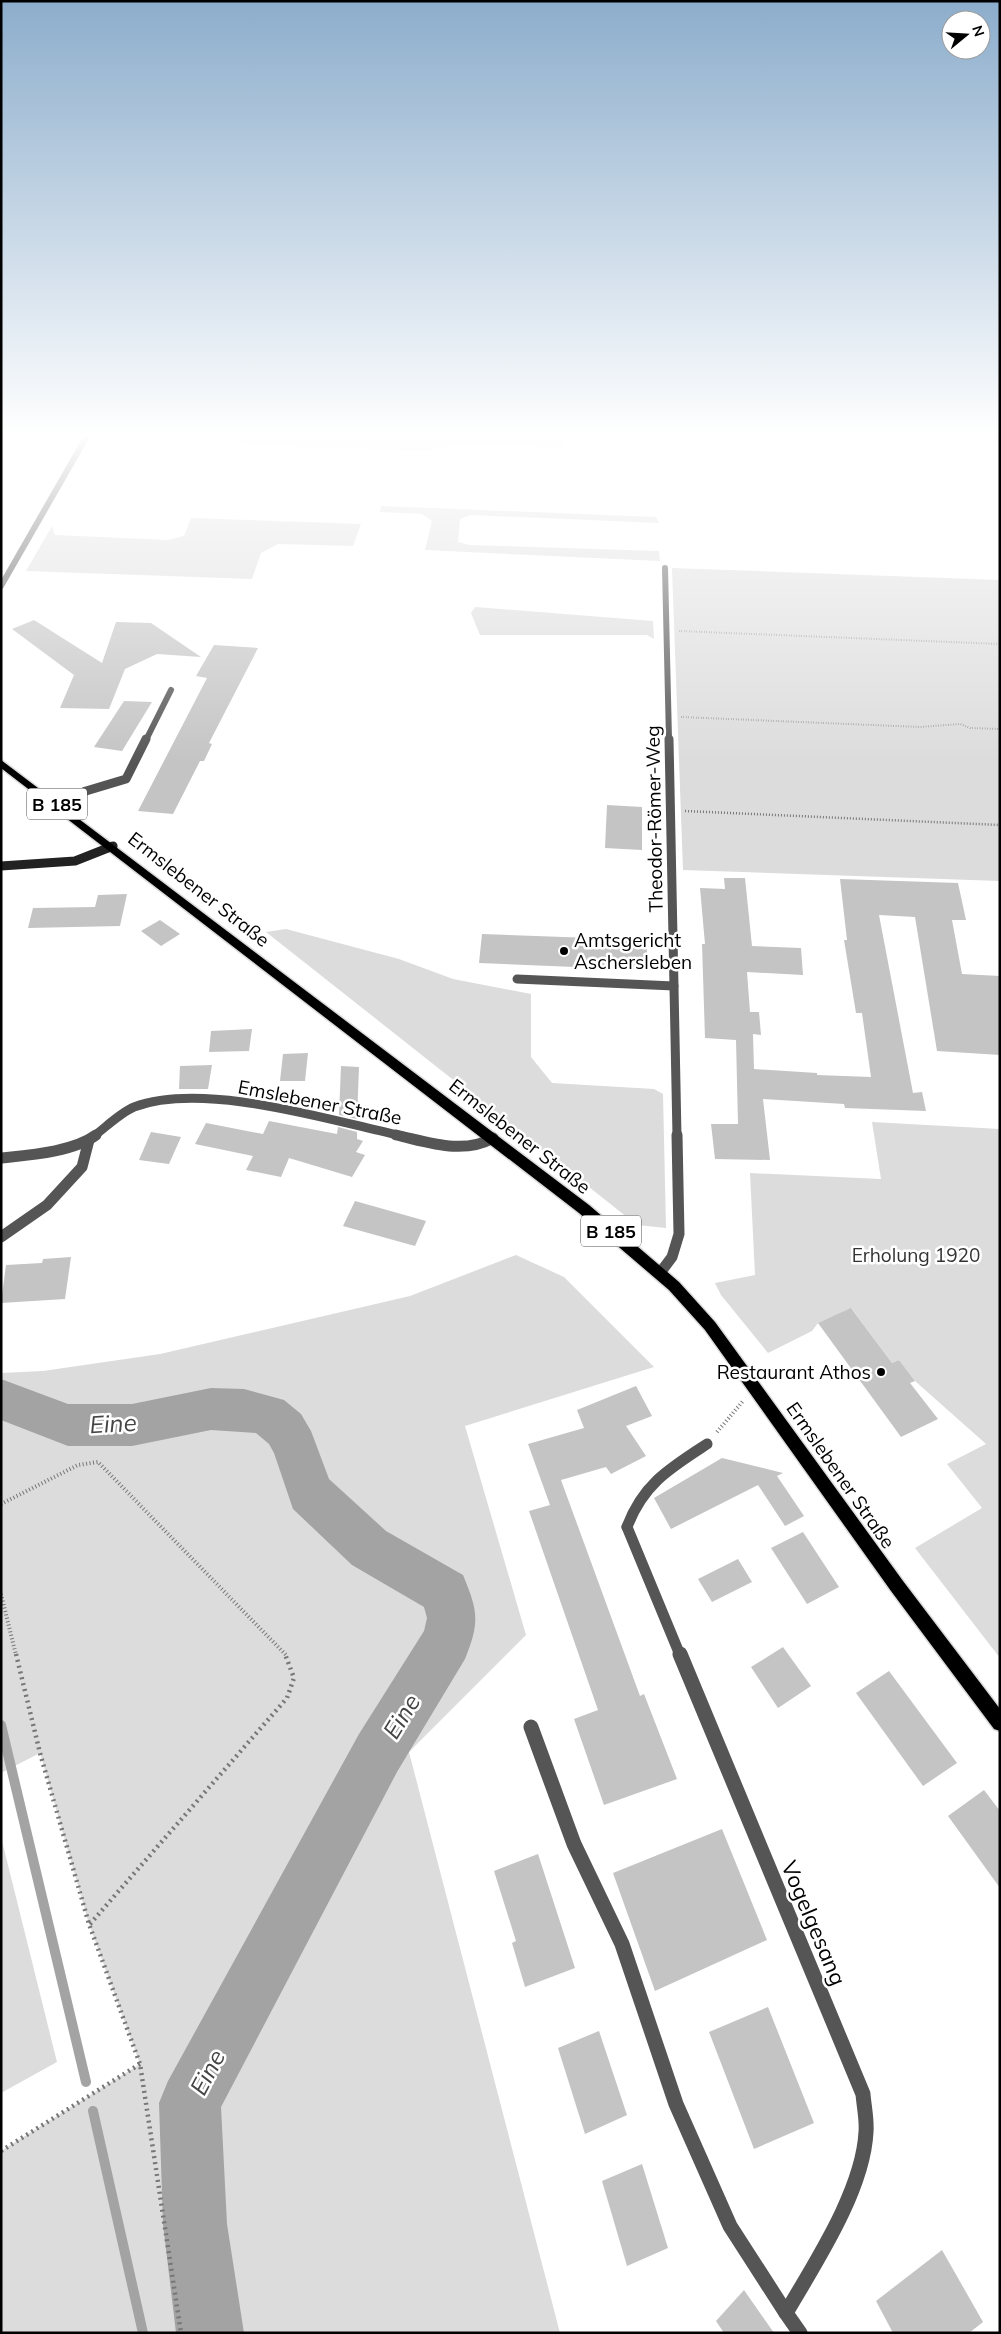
<svg xmlns="http://www.w3.org/2000/svg" width="1001" height="2334" viewBox="0 0 1001 2334" font-family="Mulish,sans-serif">
<style>
.green{fill:#dcdcdc}
.lines{fill:none;stroke-linecap:round;stroke-linejoin:round}
.stream{stroke:#a3a3a3;stroke-width:10}
.river{fill:#a3a3a3;fill-rule:evenodd}
.building{fill:#c4c4c4}
.primary-casing{stroke:#dbdbdb;stroke-width:3}
.path-far3{stroke:#777;stroke-width:2;stroke-dasharray:0.5 2;stroke-linecap:butt}
.path-far2{stroke:#777;stroke-width:2.5;stroke-dasharray:1 2;stroke-linecap:butt}
.path-far1{stroke:#777;stroke-width:4;stroke-dasharray:1 2.5;stroke-linecap:butt}
.path{stroke:#777;stroke-width:4.5;stroke-dasharray:2 4;stroke-linecap:butt}
.lane-far3{stroke:#555;stroke-width:6}
.lane-far2{stroke:#555;stroke-width:9}
.lane-far1{stroke:#555;stroke-width:11}
.lane{stroke:#555;stroke-width:15}
.street-far3{stroke:#555;stroke-width:6}
.street-far2{stroke:#555;stroke-width:9}
.street-far1{stroke:#555;stroke-width:11}
.street{stroke:#555;stroke-width:15}
.secondary{stroke:#222;stroke-width:9}
.primary{fill:#000;fill-rule:evenodd}
.poi-dot{fill:#000;stroke:#fff;stroke-width:2}
.labels{text-anchor:middle;dominant-baseline:central;stroke-width:5;stroke-linejoin:round;paint-order:stroke}
.shield{fill:#fff;stroke:#4c4c4c;stroke-width:1}
.shield-label{font-size:18px;font-weight:bold;fill:#000}
.street-label{font-size:19px;fill:#000;stroke:#fff}
.poi-label{font-size:19px;fill:#000;stroke:#fff;text-anchor:start}
.park-label{font-size:19px;fill:#333;stroke:#fff}
.near-street-label{font-size:22px;fill:#000;stroke:#fff}
.near-water-label{font-size:24px;font-style:italic;fill:#444;stroke:#fff}
</style>
<rect width="100%" height="100%" fill="#fff"/>
<g class="green">
<polygon points="238,436 565,436 561,447 458,444 426,451 260,445 243,442"/>
<polygon points="859,436 1000,436 1000,442"/>
<polygon points="381,506 656,517 659,523 471,515 460,519 458,542 469,545 659,551 660,561 425,550 432,521 422,514 380,512"/>
<polygon points="191,518 361,524 353,546 278,544 261,553 252,579 26,571 52,526 55,535 168,540 184,536"/>
<polygon points="672,568 1000,580 1000,881 683,870"/>
<polygon points="475,607 653,621 654,639 647,635 480,635 471,613"/>
<polygon points="286,929 399,959 453,979 531,994 531,1057 552,1083 654,1089 663,1094 666,1228 637,1225 266,932"/>
<polygon points="872,1122 1000,1129 1000,1658 915,1548 982,1508 947,1464 986,1444 915,1381 899,1360 892,1363 852,1309 818,1323 812,1331 768,1353 721,1295 715,1283 755,1275 750,1173 881,1179"/>
<polygon points="516,1255 564,1277 654,1367 465,1426 526,1635 409,1752 560,2333 1,2333 1,2151 140,2064 89,1924 40,1753 1,1773 1,1373 43,1371 160,1354 410,1296"/>
<polygon points="1,1837 57,2062 1,2093"/>
</g>
<g class="lines">
<g class="stream">
<polyline points="1,1725 86,2082"/>
<polyline points="93,2111 143,2333"/>
</g>
<path class="river" d="M1,1379L68,1404H132L211,1388L244,1389L284,1400L301,1414L311,1431L329,1479L386,1531L463,1575C478,1611 480,1622 465,1659L397,1772L221,2107L227,2224L244,2333H176L163,2224L159,2103L168,2081L359,1734L424,1631L427,1618L424,1607L352,1565L293,1509L274,1453L269,1444L256,1433L211,1430L132,1446H68L1,1420Z"/>
</g>
<g class="building">
<polygon points="34,620 102,663 116,622 151,623 201,657 157,654 125,669 109,709 60,708 74,675 12,629"/>
<polygon points="214,645 258,648 209,743 212,744 204,761 200,761 173,814 138,811 207,678 196,676"/>
<polygon points="124,701 152,702 122,751 94,747"/>
<polygon points="607,805 642,807 642,850 605,848"/>
<polygon points="724,878 745,878 752,946 801,948 803,975 747,972 750,1012 759,1012 761,1035 753,1034 754,1069 817,1073 817,1075 871,1077 862,1013 856,1013 844,940 847,940 840,879 958,883 966,920 952,920 962,974 1000,976 1000,1055 937,1051 915,917 879,915 913,1093 922,1092 926,1111 845,1108 844,1104 763,1099 770,1160 715,1159 711,1124 738,1124 736,1040 705,1038 702,944 705,944 700,888 725,889"/>
<polygon points="127,894 120,926 28,928 33,908 95,907 98,895"/>
<polygon points="160,920 180,934 161,946 141,931"/>
<polygon points="482,934 647,940 647,970 479,963"/>
<polygon points="252,1029 249,1051 209,1052 211,1031"/>
<polygon points="308,1053 305,1081 280,1081 283,1054"/>
<polygon points="212,1065 208,1089 179,1089 180,1066"/>
<polygon points="341,1066 359,1067 357,1119 339,1115"/>
<polygon points="269,1121 337,1134 338,1127 357,1132 357,1139 363,1141 356,1152 365,1155 352,1177 289,1158 281,1177 246,1170 253,1156 195,1144 206,1123 263,1134"/>
<polygon points="151,1132 181,1137 169,1164 139,1160"/>
<polygon points="355,1201 426,1221 415,1246 343,1226"/>
<polygon points="71,1257 65,1299 1,1303 6,1265 42,1263 43,1259"/>
<polygon points="851,1308 892,1363 899,1360 915,1381 910,1383 938,1419 901,1437 818,1323"/>
<polygon points="636,1386 652,1416 626,1426 646,1456 611,1474 606,1467 561,1480 640,1696 644,1694 677,1779 604,1805 574,1719 598,1710 529,1511 550,1505 528,1444 584,1428 577,1410"/>
<polygon points="722,1458 783,1473 777,1476 804,1516 785,1526 758,1485 671,1529 654,1498"/>
<polygon points="803,1532 839,1587 807,1604 771,1548"/>
<polygon points="738,1559 752,1582 712,1602 698,1579"/>
<polygon points="783,1647 811,1686 778,1708 751,1667"/>
<polygon points="889,1671 957,1763 923,1786 856,1693"/>
<polygon points="984,1790 1000,1811 1000,1888 948,1816"/>
<polygon points="722,1829 767,1940 655,1991 613,1873"/>
<polygon points="538,1854 575,1968 525,1987 512,1943 516,1941 494,1871"/>
<polygon points="768,2007 814,2123 754,2149 709,2032"/>
<polygon points="599,2031 627,2115 585,2134 558,2048"/>
<polygon points="642,2164 668,2248 627,2266 602,2181"/>
<polygon points="942,2250 983,2322 969,2333 893,2333 876,2301"/>
<polygon points="744,2290 774,2333 724,2333 716,2321"/>
</g>
<g class="lines">
<g class="primary-casing">
<polygon id="primary" points="1,760 589,1205 679,1282 715,1322 903,1581 1000,1709 1000,1731 994,1729 891,1591 705,1330 669,1290 579,1213 1,768"/>
</g>
<g class="path-far3">
<polyline points="679,631 1000,644"/>
<polyline points="681,717 920,727 960,724 970,728 1000,729"/>
</g>
<polyline class="path-far2" points="685,811 1000,825"/>
<g class="path-far1">
<polyline points="717,1432 743,1401"/>
<polyline points="1,1504 78,1465 98,1462 286,1655"/>
<polyline points="1,1594 16,1655"/>
</g>
<g class="path">
<polyline points="16,1654 40,1753 89,1924 140,2064 181,2333"/>
<polyline points="90,1924 287,1698 294,1678 285,1654"/>
<polyline points="1,2151 140,2064"/>
</g>
<polyline class="lane-far3" points="146,740 171,690"/>
<g class="lane-far2">
<polyline points="56,804 86,791 126,779 146,739"/>
<polyline points="517,979 674,986"/>
</g>
<g class="lane-far1">
<polyline points="1,1237 47,1205 82,1167 89,1140"/>
<path d="M627,1527C643,1484 670,1468 707,1444"/>
</g>
<polyline class="lane" points="531,1727 574,1844 622,1944 676,2104 730,2226 786,2313"/>
<g class="street-far3">
<polyline points="665,568 669,740"/>
<polyline points="1,586 87,436"/>
</g>
<g class="street-far2">
<polyline points="669,739 677,1136"/>
<path d="M94,1136C106,1127 120,1113 134,1107C204,1081 329,1120 402,1136"/>
</g>
<g class="street-far1">
<path d="M396,1135C428,1142 463,1155 493,1138"/>
<path d="M1,1158C29,1155 73,1152 96,1135"/>
<polyline points="660,1273 672,1257 679,1234 677,1135"/>
<polyline points="627,1527 680,1655"/>
</g>
<path class="street" d="M680,1654L863,2094C864,2107 867,2119 866,2132C863,2191 815,2263 786,2313L800,2333"/>
<polyline class="secondary" points="1,866 75,861 113,846"/>
<use href="#primary" class="primary"/>
</g>
<linearGradient id="sky" x2="0" y2="1"><stop stop-color="#8cadcc"/><stop offset="0.57" stop-color="#fff"/><stop offset="1" stop-color="#fff" stop-opacity="0"/></linearGradient>
<rect width="1001" height="763" fill="url(#sky)"/>
<g class="poi-dot">
<circle cx="564" cy="951" r="5"/>
<circle cx="881" cy="1372" r="5"/>
</g>
<g class="labels">
<g class="shield">
<rect x="27" y="788.5" width="60" height="31" rx="4"/>
<rect x="581" y="1215.5" width="60" height="31" rx="4"/>
</g>
<g class="shield-label">
<text x="57" y="804">B 185</text>
<text x="611" y="1231">B 185</text>
</g>
<g class="street-label">
<text transform="translate(654 819) rotate(-91)">Theodor-Römer-Weg</text>
<text transform="translate(199 889) rotate(38)">Ermslebener Straße</text>
<text transform="translate(320 1102) rotate(11)">Emslebener Straße</text>
<text transform="translate(520 1136) rotate(38)">Ermslebener Straße</text>
<text transform="translate(841 1475) rotate(55)">Ermslebener Straße</text>
</g>
<g class="poi-label">
<text x="574" y="940">Amtsgericht<tspan x="574" dy="22">Aschersleben</tspan></text>
<text x="871" y="1372" text-anchor="end">Restaurant Athos</text>
</g>
<g class="park-label">
<text x="916" y="1255">Erholung 1920</text>
</g>
<g class="near-street-label">
<text transform="translate(814 1923) rotate(67)">Vogelgesang</text>
</g>
<g class="near-water-label">
<text transform="translate(113 1423) rotate(-3)">Eine</text>
<text transform="translate(401 1716) rotate(-58)">Eine</text>
<text transform="translate(207 2072) rotate(-62)">Eine</text>
</g>
</g>
<rect width="1001" height="2334" fill="none" stroke="#000000" stroke-width="5"/>
<g transform="translate(966 35) rotate(72)"><circle r="24" fill="#ffffff" stroke="#999999"/>
<path d="M0-4L9 19L0 12L-9 19Z" fill="#000000"/>
<text y="-8" font-size="14" font-weight="bold" text-anchor="middle" fill="#000000">N</text>
</g>
</svg>
